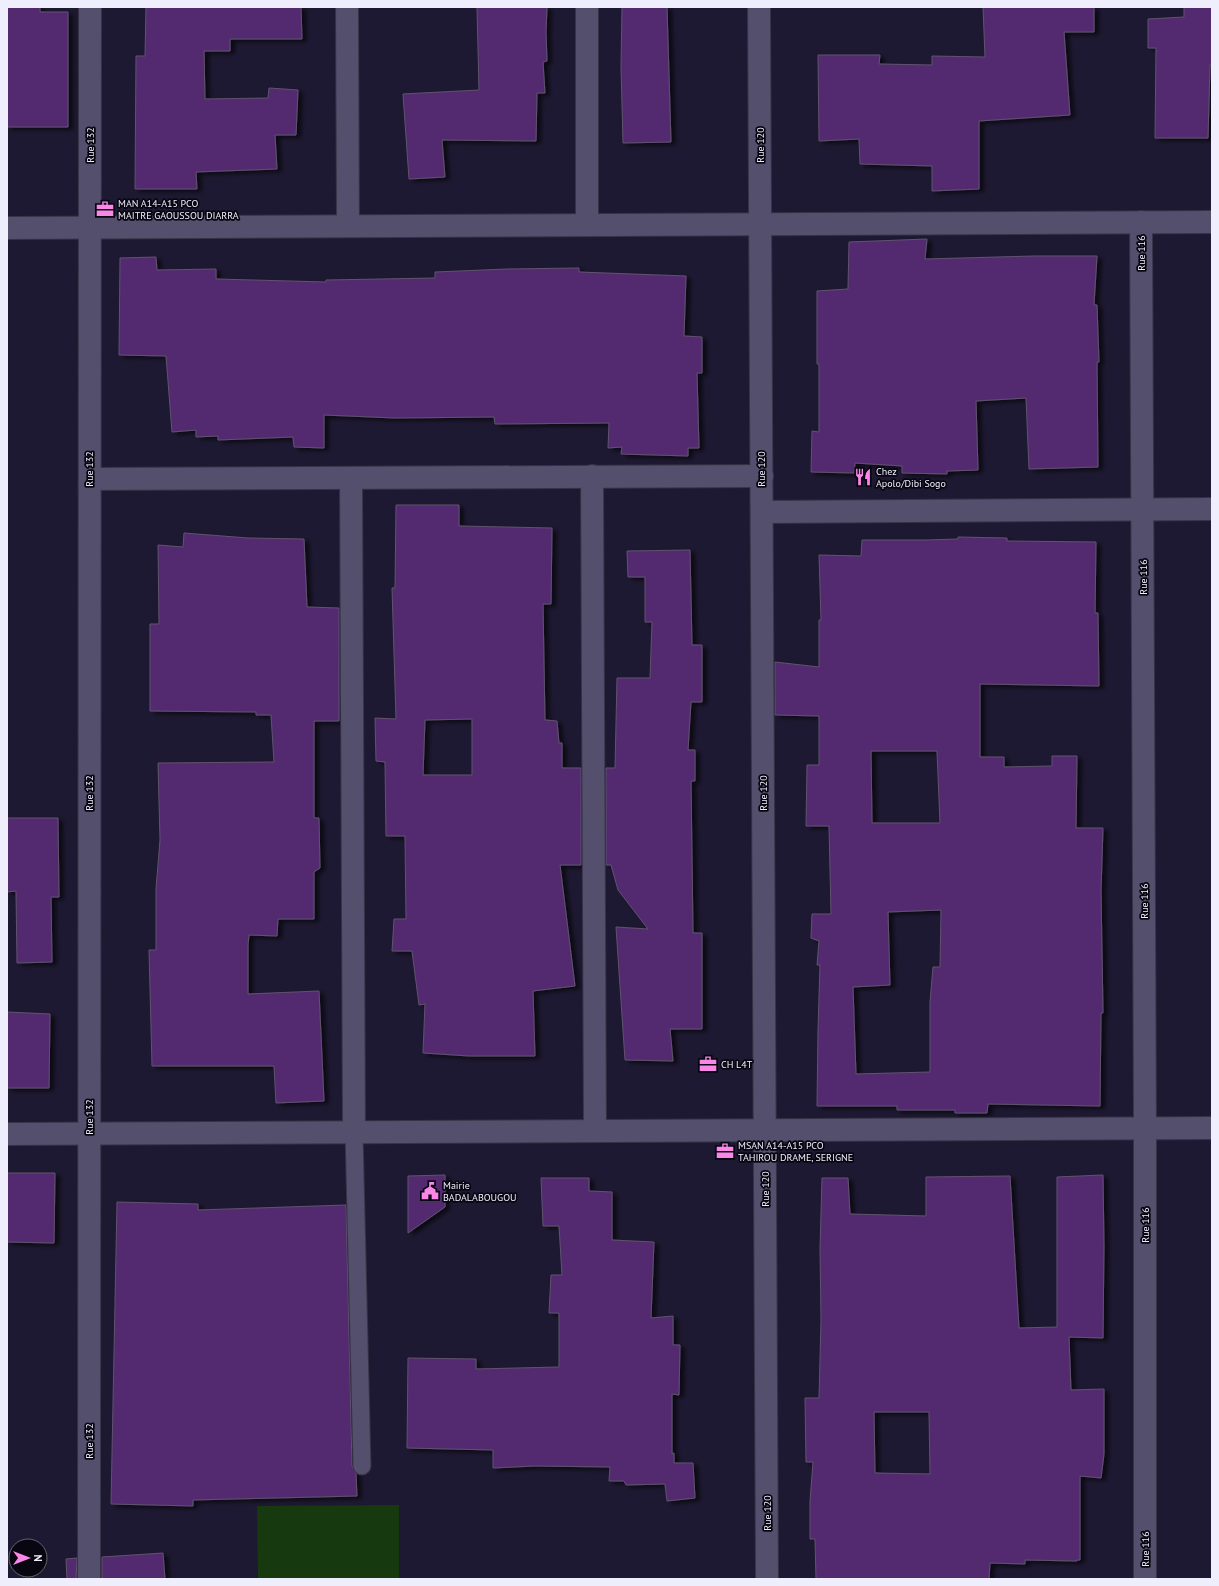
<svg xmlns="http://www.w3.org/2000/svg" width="1219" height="1586" viewBox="0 0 1219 1586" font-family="'PT Sans',sans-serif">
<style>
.green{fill:#17390f}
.building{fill:#522a70;stroke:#61526e;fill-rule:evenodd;filter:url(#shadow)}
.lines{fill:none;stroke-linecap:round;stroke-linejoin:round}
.lane-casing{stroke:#363346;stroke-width:19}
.street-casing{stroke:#363346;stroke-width:24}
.lane{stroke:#534f6c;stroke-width:17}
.street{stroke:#534f6c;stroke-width:22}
.labels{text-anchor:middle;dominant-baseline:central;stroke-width:3.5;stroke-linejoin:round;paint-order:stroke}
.street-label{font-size:10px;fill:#efeefc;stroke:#080611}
.poi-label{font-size:10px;fill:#efeefc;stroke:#080611;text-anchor:start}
</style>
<defs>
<filter id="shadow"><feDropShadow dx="4.5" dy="2.5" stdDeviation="2" flood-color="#0009"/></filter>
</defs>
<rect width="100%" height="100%" fill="#1e1932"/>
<polygon class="green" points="399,1505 399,1579 258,1579 257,1506"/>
<g class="building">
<polygon points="7,7 40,7 40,12 68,12 68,127 7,127"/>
<polygon points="146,7 301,7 302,39 230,39 230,51 204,51 205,99 268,98 269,88 298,90 296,135 275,135 277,169 196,172 197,189 135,189 136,56 145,56"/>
<polygon points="477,7 547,7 546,32 547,61 543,62 545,93 537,93 536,141 442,140 445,177 409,179 403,94 479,90"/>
<polygon points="622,7 667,7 671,142 623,143 621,67"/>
<polygon points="983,7 1094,7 1094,32 1064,32 1070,115 979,121 979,189 932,191 932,166 860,164 859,139 819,141 818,55 880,55 879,64 932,65 932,56 985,57"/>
<polygon points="1184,7 1212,7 1212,65 1210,65 1208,138 1155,138 1156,48 1148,48 1148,19 1184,17"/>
<polygon points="927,239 925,259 1034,256 1097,256 1094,305 1097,305 1099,362 1097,362 1098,467 1029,469 1026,398 976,401 978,470 947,471 947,474 902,473 902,466 855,463 854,473 811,472 812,431 819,432 819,364 817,364 817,291 848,289 849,242"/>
<polygon points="156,257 157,270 216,269 216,279 326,282 326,280 435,278 435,272 507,269 579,268 579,272 686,276 684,336 702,337 702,373 697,373 699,448 688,448 688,456 621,454 622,447 608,448 609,423 495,424 494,417 395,418 324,415 324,448 294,447 293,437 218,440 218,436 196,437 196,430 172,432 166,356 119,355 120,258"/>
<path d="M396,505H459V526L552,528L551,604H543L545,720L557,721L559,743H562V768H581V865H560L575,986L533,991L535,1056H469L423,1053L425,1004L419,1005L412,951H392L394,919H406L405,836H386L385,762L376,761L375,718L396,719L392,588H395ZM472,719V775H423L425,720Z"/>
<polygon points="184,533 248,538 304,539 307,607 339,608 339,721 314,721 314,818 319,818 320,868 314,872 314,919 278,919 277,936 249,935 248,945 248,994 319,991 324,1101 276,1103 274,1066 152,1066 149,950 156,950 156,889 160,840 158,763 274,762 271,715 256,715 256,712 150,711 150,624 159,624 158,545 183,547"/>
<path d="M958,537L1007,538V541L1096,542L1095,613H1098L1099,686L980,684V757H1004V767L1052,766V756H1077L1076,828H1103L1101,891L1103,1013H1101L1100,1106L988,1104L987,1113H955V1110H897V1106H817L818,1030L820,965H817L819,941L811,938L812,914H831L829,826H806L807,765H819V716L775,715V662L819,667V620H821L819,555L861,556L862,540H926L958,539ZM871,751H937L940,823H872ZM941,910L940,967H933L930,1002V1072L856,1074L853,987L890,985L888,912Z"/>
<polygon points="690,550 692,645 702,645 702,702 691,702 688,750 695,750 695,781 691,781 693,933 702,933 702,1029 670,1029 673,1061 625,1060 616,927 648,929 618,890 611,865 606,865 606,768 615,768 617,678 650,678 652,622 645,622 645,577 628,577 627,551"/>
<polygon points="7,818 58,818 59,897 51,897 52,962 17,963 16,891 7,892"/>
<polygon points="7,1012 50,1014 49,1088 7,1088"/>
<polygon points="7,1173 55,1173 54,1243 7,1242"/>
<polygon points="445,1175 445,1207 408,1233 408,1176"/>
<path d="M1103,1175L1104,1246L1103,1338L1069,1337L1071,1390L1104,1389V1454L1101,1478L1080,1476V1560H1077V1561L1025,1560V1564L990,1563L989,1579H816L815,1539H810V1501L813,1462H806L805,1398H819L821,1320L820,1248L822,1178H848L850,1214L926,1216V1177L1010,1176L1019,1328L1057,1327V1177ZM874,1412H929L930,1474L875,1473Z"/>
<polygon points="541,1178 589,1178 589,1191 612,1192 612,1240 654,1242 651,1318 673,1316 673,1345 680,1345 679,1395 672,1394 672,1454 674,1453 674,1463 693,1463 695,1498 667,1501 665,1484 626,1485 624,1481 609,1481 610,1467 535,1466 493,1468 493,1450 407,1448 408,1358 476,1359 476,1369 559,1367 559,1313 549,1313 551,1275 562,1275 559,1226 543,1226"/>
<polygon points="117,1202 198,1204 198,1210 346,1205 352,1466 356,1474 357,1496 193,1500 193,1506 111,1504"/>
<polygon points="163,1553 165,1579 102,1579 102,1557"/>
<polygon points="77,1558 76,1579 67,1579 66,1559"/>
</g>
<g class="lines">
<g class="lane-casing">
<polyline id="lane" points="354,1132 362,1466"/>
</g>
<g class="street-casing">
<g id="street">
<polyline points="347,7 348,226"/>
<polyline points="587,7 587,225"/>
<polyline points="759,7 767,1579"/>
<polyline points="1141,222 1145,1128 1145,1579"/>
<polyline points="7,228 1212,222"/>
<polyline points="592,476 595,1131"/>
<polyline points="351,478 354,1132"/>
<polyline points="90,479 762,476"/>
<polyline points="762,512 1212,509"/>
<polyline points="7,1134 1212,1128"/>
<polyline points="89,1579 90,7"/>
</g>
</g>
<use href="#lane" class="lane"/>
<use href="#street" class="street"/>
</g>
<defs>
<g id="office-bare" transform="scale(1.38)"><path d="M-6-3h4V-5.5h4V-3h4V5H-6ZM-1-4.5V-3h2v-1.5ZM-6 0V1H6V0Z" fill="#fa87e7" stroke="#080611" stroke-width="2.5" paint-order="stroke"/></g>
<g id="restaurant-bare" transform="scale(1.38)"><path d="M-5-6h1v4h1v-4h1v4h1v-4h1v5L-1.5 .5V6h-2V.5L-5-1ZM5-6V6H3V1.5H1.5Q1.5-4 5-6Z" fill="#fa87e7" stroke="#080611" stroke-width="2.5" paint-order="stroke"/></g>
<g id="civic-bare" transform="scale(1.38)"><path d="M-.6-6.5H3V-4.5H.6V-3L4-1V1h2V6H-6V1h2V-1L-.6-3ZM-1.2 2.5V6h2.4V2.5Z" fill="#fa87e7" stroke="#080611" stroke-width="2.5" paint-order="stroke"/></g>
</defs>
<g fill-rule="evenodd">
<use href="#office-bare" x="105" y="209"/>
<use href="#restaurant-bare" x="863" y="477"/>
<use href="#office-bare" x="708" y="1064"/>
<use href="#office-bare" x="725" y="1151"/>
<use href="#civic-bare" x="430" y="1191"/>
</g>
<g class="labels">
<g class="street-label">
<text transform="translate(90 145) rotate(-90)">Rue 132</text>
<text transform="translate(760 145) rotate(-90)">Rue 120</text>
<text transform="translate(1141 253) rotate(-90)">Rue 116</text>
<text transform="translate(89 469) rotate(-90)">Rue 132</text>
<text transform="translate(761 469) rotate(-90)">Rue 120</text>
<text transform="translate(1143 577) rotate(-90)">Rue 116</text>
<text transform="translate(89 793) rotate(-90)">Rue 132</text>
<text transform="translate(763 793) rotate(-90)">Rue 120</text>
<text transform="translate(1144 901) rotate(-90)">Rue 116</text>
<text transform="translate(89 1117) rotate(-90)">Rue 132</text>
<text transform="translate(765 1189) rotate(-90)">Rue 120</text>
<text transform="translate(1145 1225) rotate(-90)">Rue 116</text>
<text transform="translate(89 1441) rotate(-90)">Rue 132</text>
<text transform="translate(767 1513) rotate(-90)">Rue 120</text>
<text transform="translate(1145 1549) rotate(-90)">Rue 116</text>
</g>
<g class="poi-label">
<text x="118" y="203">MAN A14-A15 PCO<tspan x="118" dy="12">MAITRE GAOUSSOU DIARRA</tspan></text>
<text x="876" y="471">Chez<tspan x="876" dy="12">Apolo/Dibi Sogo</tspan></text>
<text x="721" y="1064">CH L4T</text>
<text x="738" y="1145">MSAN A14-A15 PCO<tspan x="738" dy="12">TAHIROU DRAME, SERIGNE</tspan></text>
<text x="443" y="1185">Mairie<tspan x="443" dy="12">BADALABOUGOU</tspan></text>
</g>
</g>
<rect width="1219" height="1586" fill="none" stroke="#efeefc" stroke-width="16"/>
<g transform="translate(28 1558) rotate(90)"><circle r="19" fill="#080611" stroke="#64636f"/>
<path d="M0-3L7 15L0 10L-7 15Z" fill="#fa87e7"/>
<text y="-6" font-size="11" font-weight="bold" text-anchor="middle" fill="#efeefc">N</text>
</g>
</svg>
